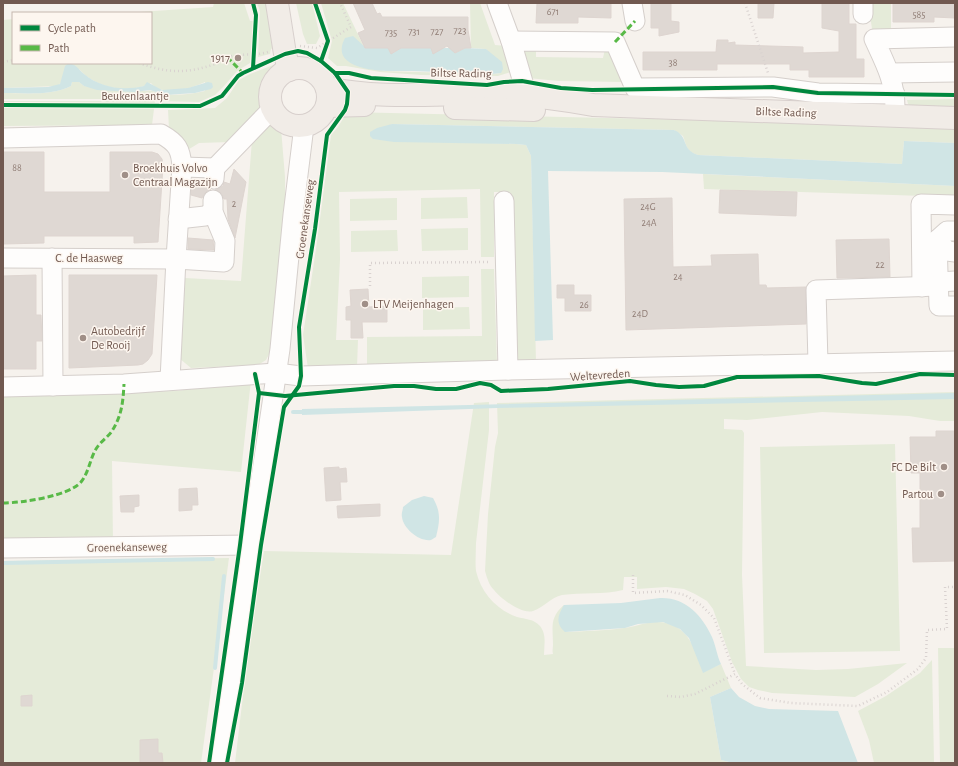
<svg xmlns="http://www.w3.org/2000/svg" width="958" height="766" viewBox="0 0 958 766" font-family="'Alegreya Sans',sans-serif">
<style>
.green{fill:#e5ebd9}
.water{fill:#d0e5e5}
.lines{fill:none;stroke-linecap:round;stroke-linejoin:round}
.stream{stroke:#d0e5e5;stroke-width:4}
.building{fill:#dfd8d3;stroke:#ded5d0}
.minor-casing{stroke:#d5cfcb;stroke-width:21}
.major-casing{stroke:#d7cfcc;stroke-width:24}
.path{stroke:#d9d2d0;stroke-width:2.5;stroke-dasharray:1 3;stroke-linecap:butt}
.minor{stroke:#fefdfc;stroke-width:19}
.major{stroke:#f1ece7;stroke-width:22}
.quiet{stroke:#58b947;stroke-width:3;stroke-dasharray:6 3;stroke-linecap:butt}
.cycleway-casing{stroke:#fdf6ef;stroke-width:6}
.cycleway{stroke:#00873e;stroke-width:4}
.poi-dot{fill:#a08f87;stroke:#fdf6ef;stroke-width:1.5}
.labels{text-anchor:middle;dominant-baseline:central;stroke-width:3;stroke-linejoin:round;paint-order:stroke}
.number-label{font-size:10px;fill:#8f7c74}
.poi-label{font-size:12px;fill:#715950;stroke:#fdf6ef;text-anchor:end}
.street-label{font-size:12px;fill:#715950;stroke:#fdf6ef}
</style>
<rect width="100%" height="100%" fill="#f6f2ed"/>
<g class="green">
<path d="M214,3H244L250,21H254L250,63L237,71L224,86L215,95L199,102L155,101L152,125L3,126V101H149L124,99H3V93C23,93 53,96 71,86L72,82H79L84,86L146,91C152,89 157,93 164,94C177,96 192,94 205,91V82C191,89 161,97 151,83C128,95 95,88 79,69L57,86L3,88V20L13,19V63H151V13H125L213,7Z"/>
<polygon points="257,3 272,3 278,43 271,49 270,54 258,57 260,11"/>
<polygon points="296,3 312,3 320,36 316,44 307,44 303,34"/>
<polygon points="321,3 343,3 364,47 383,71 492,74 501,73 486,49 471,48 470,3 480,3 495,45 506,46 514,71 498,76 421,75 380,72 346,66 337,66 328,58 332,41"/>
<polygon points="868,3 891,3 891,34 873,35"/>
<polygon points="536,48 536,57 603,58 605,49 615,51 624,82 558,81 528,78 521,56 526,50"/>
<polygon points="281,62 277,72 270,78 265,93 268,108 230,142 199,143 186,151 169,129 168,110 215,108 227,98 239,80 250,74"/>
<polygon points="955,99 955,111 914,107 908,104 907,100"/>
<path d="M347,112L955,126V143L904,141L902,164L698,155C686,151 687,147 683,136L674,130L392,124L373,139L516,144L526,145L531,156L536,362L511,363L507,192H494V257H481L480,189L339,192L340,259L336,340H358L357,367L308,368L303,335L316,249L331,135L338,127Z"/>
<polygon points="275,117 281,128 285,177 285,205 272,348 266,360 258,365 191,368 179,358 185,278 241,281 252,140"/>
<polygon points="703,174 955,186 955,197 704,189"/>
<polygon points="467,197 468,218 421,219 421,198"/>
<polygon points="397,198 397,220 350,221 350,199"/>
<polygon points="468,228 468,250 422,251 421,229"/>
<polygon points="397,230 398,251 351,252 351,231"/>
<polygon points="481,269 494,269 497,364 367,367 367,337 482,336"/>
<polygon points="469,276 469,297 422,298 422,277"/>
<polygon points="469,307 470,329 423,330 423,308"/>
<polygon points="251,380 241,472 112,461 113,543 3,544 3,395 177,391"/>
<path d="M955,392V421H940L909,416L822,412L747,420L724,419V429L742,430L744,433L742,575L746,666L816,670L848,669L907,663L878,684L855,697L772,693L758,690L749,687L741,679L732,662L713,609L707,601L695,594L684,589L666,587L637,589V577H624L623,590C604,595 582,592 562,595C551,597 543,608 533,611C522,615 500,598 494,590C489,585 487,578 485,571L488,514L495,447L498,433L497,403Z"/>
<path d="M489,402V430L476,543C476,552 475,562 476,571C481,593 497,610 517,617C525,619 534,619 540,626C547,635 544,645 544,655L553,654C552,651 553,648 553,645C553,627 549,618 564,605L565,632C584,631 604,631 624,628C634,627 643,623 654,622C686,620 695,647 703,672L721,664L731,688L710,697L721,760L733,763H235L249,645L264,551L451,555L474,403Z"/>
<polygon points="895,444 900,651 764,653 760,447"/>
<polygon points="229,558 201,763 3,763 3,561"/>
<polygon points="938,648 955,648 955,763 940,763"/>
<polygon points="932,660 934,763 874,763 869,740 858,711 886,696 920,673"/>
</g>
<g class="water">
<path d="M353,36L366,48H388L393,53L401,48H431L433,52L443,48H452L455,53L465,48L486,49L502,62L503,69L501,73L492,74C465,73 439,72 412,71C395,71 376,72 360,67C344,62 337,53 345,38Z"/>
<path d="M69,63C77,65 79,70 84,74C101,88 123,91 144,86L147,82L162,90L188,88L208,82L212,83L213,87L211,89L195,93L165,95L150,90L134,92L97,90L84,86L79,82H72L71,86C53,96 23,93 3,93V88L48,87L60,84L65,66Z"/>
<path d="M392,124L674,130C690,137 680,149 698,155L902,164L904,141L955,143V186L662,172L548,171L553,340L535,341L531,156L526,145L516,144L394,142L373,139L370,136V132L377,128Z"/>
<polygon points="955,393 955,399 497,408 302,415 302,409"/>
<path d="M424,496L433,498C441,512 440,521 436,537C434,538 433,539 431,540C419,542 403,528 402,517C401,514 403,510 403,507L412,500Z"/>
<path d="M660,598C685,597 702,615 712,637C716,646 717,656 721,664L703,673L689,638L680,629L663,622L638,624L625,628L565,632C555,623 558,615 564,605L621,603Z"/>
<polygon points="731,688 739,697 755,706 769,709 838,711 858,763 733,763 721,760 710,697"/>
</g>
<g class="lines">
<g class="stream">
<polyline points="293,412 306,412"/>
<polyline points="3,563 213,559"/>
<polyline points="215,668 224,576"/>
</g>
</g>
<g class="building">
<polygon points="353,3 372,3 377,14 380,13 382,17 468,17 468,30 471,48 465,48 455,53 447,46 433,54 431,48 401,48 391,54 388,48 365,48 358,33 365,30"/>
<polygon points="537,3 611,3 611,18 578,17 578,23 536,23"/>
<polygon points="651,3 671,3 671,21 679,22 679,32 659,36 659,28 651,28"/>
<polygon points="758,3 774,3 773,18 758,18"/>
<polygon points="822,3 849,3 849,24 856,24 856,59 864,59 864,77 809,77 809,70 790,70 790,64 717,64 717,70 643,70 643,52 716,52 717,40 728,40 728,43 735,42 735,45 803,47 803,53 839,52 839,31 822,28"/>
<polygon points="893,3 955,3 955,18 934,17 934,22 893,22"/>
<polygon points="3,152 44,152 44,192 110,192 110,152 152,152 158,154 162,159 163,165 158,242 134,243 134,236 44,236 44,243 3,244"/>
<polygon points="234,169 246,182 235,238 228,219 227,199 224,199 222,194 215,190 223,186 224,182 230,184"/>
<polygon points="203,179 204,184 207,188 211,189 207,191 204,194 202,198 191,195 192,181"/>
<polygon points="720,190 797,192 796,216 719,213"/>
<polygon points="672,198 673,267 712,266 711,255 758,254 759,285 766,285 767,288 806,287 806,324 626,330 624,199"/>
<polygon points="188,238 213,240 214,250 188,249"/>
<polygon points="889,239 890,277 837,278 836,240"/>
<polygon points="36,275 36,315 41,315 42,341 36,341 36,369 3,369 3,276"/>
<polygon points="69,275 157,275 152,354 148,360 143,364 138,365 69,368"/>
<polygon points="557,285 574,285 574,295 591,295 591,311 565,311 565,298 557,298"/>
<polygon points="368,289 369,307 387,306 387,322 362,322 363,338 351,338 351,320 346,320 346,307 351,306 350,290"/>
<polygon points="936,431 955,431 955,561 913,562 912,528 920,528 920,473 911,473 910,437 936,437"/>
<polygon points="339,467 339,469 346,468 347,482 340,482 341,500 326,501 324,468"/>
<polygon points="197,488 198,505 192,505 192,510 179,511 179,489"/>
<polygon points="139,495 139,506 134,507 134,512 121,512 120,496"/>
<polygon points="380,504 380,516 338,518 337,506"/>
<polygon points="32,695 32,706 21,706 21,696"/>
<polygon points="158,739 158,753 162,753 163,763 140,763 140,740"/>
</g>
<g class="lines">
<g class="minor-casing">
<g id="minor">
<polyline points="497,3 511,41"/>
<polyline points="632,3 635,21"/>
<polyline points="863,3 863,14"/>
<polyline points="890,73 955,72"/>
<path d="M895,107C895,81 885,63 874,39L955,37"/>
<polyline points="529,108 527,96 511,41 615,42 635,88 773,87 818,93 895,94"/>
<path d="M3,138L161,134C177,143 181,149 182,167L176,259L170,380"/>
<polyline points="182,167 215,168"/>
<polyline points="214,179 215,168 272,109"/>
<polyline points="504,201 508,370"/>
<polyline points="178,219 205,216 213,212"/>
<polyline points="955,231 947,231 937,240 939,306 955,306"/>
<polyline points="937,240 947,251 955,252"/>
<polyline points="3,258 176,259 224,262 225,241 213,212 213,200"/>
<polyline points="52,258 53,386"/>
<polyline points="939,282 955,281"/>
<polyline points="922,287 921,204 955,205"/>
<polyline points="818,363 816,290 939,286"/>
<polyline points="3,387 124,384 276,373 301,376 508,370 955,361"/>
<polyline points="3,548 251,545"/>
<polyline points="219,763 280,349 293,215 304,126"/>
</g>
</g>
<g class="major-casing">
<g id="major">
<polyline points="277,3 285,54 289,70"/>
<circle cx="299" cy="97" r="29"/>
<path d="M327,88C382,100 440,93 496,94C529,95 561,99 593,105L955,118"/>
<polyline points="327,106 364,105"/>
<polyline points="455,108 534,110"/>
</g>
</g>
<g class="path">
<polyline points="745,3 768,73"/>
<polyline points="300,46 317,48 351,27 340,3"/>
<polyline points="3,62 13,60"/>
<path d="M139,63C166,73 187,74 215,64C220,63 223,58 228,57C241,53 255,56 268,52"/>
<polyline points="370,286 370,263 490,262"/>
<polyline points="633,575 633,593 667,591 685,595 701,605 714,618 735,674"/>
<polyline points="667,696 681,697 695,694 735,674 742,684 760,698 791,703 858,706 887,692 918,669 926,658 927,630 947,629 945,587 955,587"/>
</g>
<use href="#minor" class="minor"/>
<use href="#major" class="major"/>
<g class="quiet">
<polyline points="615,42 635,21"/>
<polyline points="227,57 243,73"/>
<path d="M3,503C22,503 69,496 81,482C89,472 90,459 96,449C100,442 108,437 112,431C122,415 123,402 124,384"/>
</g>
<g class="cycleway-casing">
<g id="cycleway">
<polyline points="253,3 256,15 253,68"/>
<polyline points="315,3 328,41 321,61"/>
<polyline points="335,73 349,73 371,78 487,85 504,82 522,81 561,88 592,90 773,87 818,93 955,95"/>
<polyline points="3,105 200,106 222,96 238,76 243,73 285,54 298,51 307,53 321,61 335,73 348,92 347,104 345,110 327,135 315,229 299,327 301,376 299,386 284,407 261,545 242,683 227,763"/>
<polyline points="259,393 285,396 394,386 414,386 436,389 456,389 480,383 491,385 501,391 548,389 630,381 656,385 679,387 704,386 737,377 819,376 862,383 876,384 920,374 955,375"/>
<polyline points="209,763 240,545 259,393 255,374"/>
</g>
</g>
<use href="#cycleway" class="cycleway"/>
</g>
<g class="poi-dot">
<circle cx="238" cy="58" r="4"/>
<circle cx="125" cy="175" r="4"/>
<circle cx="365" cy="304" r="4"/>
<circle cx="83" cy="338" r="4"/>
<circle cx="944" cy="467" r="4"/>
<circle cx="941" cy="494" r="4"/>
</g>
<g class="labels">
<g class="number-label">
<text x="553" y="12">671</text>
<text x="919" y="15">585</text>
<text x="460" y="31">723</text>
<text x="414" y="32">731</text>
<text x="437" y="32">727</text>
<text x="391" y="33">735</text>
<text x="673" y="63">38</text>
<text x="17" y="168">88</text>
<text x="234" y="204">2</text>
<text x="648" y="207">24G</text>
<text x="649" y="223">24A</text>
<text x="880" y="265">22</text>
<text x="678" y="277">24</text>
<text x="584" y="305">26</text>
<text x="640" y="314">24D</text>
</g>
<g class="poi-label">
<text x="230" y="58">1917</text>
<text x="133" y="168" text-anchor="start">Broekhuis Volvo<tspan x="133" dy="14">Centraal Magazijn</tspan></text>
<text x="373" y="304" text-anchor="start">LTV Meijenhagen</text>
<text x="91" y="331" text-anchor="start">Autobedrijf<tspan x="91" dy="14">De Rooij</tspan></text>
<text x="936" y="467">FC De Bilt</text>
<text x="933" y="494">Partou</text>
</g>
<g class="street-label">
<text transform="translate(461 73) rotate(1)">Biltse Rading</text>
<text x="135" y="96">Beukenlaantje</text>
<text transform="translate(786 112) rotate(2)">Biltse Rading</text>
<text transform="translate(305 219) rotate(-82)">Groenekanseweg</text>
<text x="89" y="258">C. de Haasweg</text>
<text transform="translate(600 375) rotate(-4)">Weltevreden</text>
<text transform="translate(127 547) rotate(-1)">Groenekanseweg</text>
</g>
</g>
<rect width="958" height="766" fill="none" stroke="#715950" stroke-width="8"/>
<rect x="12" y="12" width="140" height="52" fill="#fdf6ef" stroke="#c5b7af"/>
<rect x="20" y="25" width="20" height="6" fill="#00873e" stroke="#c5b7af"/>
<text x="48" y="32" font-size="12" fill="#715950">Cycle path</text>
<rect x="20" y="45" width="20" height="6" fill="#58b947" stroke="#c5b7af"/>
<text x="48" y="52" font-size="12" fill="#715950">Path</text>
</svg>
